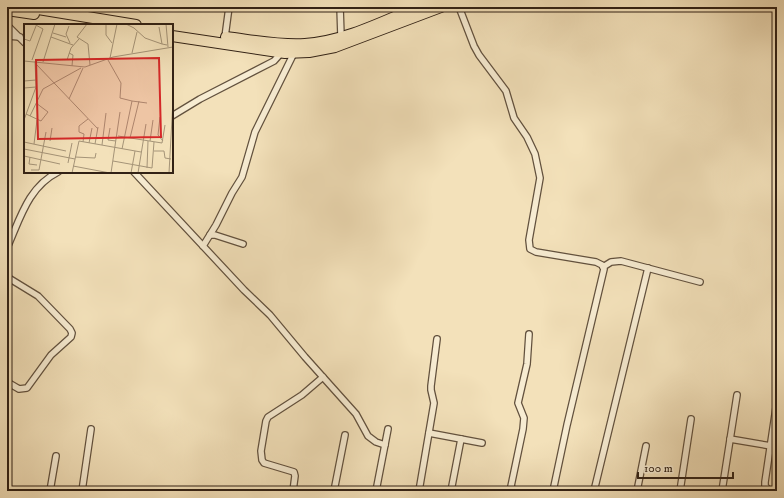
<svg xmlns="http://www.w3.org/2000/svg" width="784" height="498" viewBox="0 0 784 498" font-family="'IM FELL DW Pica',serif">
<style>
.lines{fill:none;stroke-linecap:round;stroke-linejoin:round}
.street-casing{stroke:#62513e;stroke-width:8}
.highway-casing{stroke:#312115;stroke-width:12}
.street{stroke:#f7ecd2;stroke-width:5.5}
.highway{stroke:#f3e1ba;stroke-width:10}
.inset-road{fill:none;stroke:#a59478;stroke-width:1}
.view{fill:#d62828;fill-opacity:0.15;stroke:#d62828;stroke-width:2}
.inset-edge{fill:none;stroke:#312115;stroke-width:2}
</style>
<rect width="100%" height="100%" fill="#f3e1ba"/>
<filter id="stains"><feTurbulence type="fractalNoise" baseFrequency=".005" numOctaves="4"/><feColorMatrix values="0 0 0 0 .2 0 0 0 0 .09 0 0 0 0 .02 0 0 0 .5 -.17"/></filter>
<radialGradient id="worn" r=".72"><stop offset=".6" stop-color="#630" stop-opacity="0"/><stop offset="1" stop-color="#630" stop-opacity=".3"/></radialGradient>
<g class="lines">
<g class="street-casing">
<g id="street">
<polyline points="340,7 341,36"/>
<polyline points="459,7 474,46 479,55 506,91 514,118 527,137 535,154 540,178 529,240 530,249 536,252 596,262 602,265 604,269 567,425 553,491"/>
<polyline points="7,25 25,43"/>
<polyline points="7,36 20,37"/>
<polyline points="225,37 229,7"/>
<polyline points="172,116 200,99 274,61 282,52"/>
<polyline points="134,172 244,290 270,315 305,357 356,414 368,436 376,442 385,445"/>
<polyline points="210,235 215,235 243,244"/>
<polyline points="203,246 216,225 232,193 242,177 255,132 294,53"/>
<path d="M7,248C20,219 28,187 58,172"/>
<polyline points="603,267 611,262 621,261 700,282"/>
<polyline points="7,277 38,296 70,329 72,333 71,337 51,355 27,388 19,389 7,382"/>
<polyline points="429,433 482,443"/>
<polyline points="730,439 771,446"/>
<polyline points="511,489 520,491"/>
<polyline points="50,491 56,456"/>
<polyline points="82,491 91,429"/>
<polyline points="293,491 295,476 294,472 264,463 262,460 261,451 266,421 268,417 302,395 323,377"/>
<polyline points="334,491 345,435"/>
<polyline points="376,491 388,429"/>
<polyline points="419,491 434,403 431,390 431,386 437,339"/>
<polyline points="451,491 461,439"/>
<polyline points="510,491 523,429 524,418 518,403 527,364 529,334"/>
<polyline points="594,491 648,268"/>
<polyline points="637,491 646,446"/>
<polyline points="680,491 691,419"/>
<polyline points="722,491 737,395"/>
<polyline points="770,491 765,486 765,482 777,401"/>
</g>
</g>
<g class="highway-casing">
<g id="highway">
<polyline points="26,7 136,25"/>
<polyline points="7,10 34,14"/>
<polyline points="172,36 285,53 309,52 335,47 441,7"/>
<path d="M226,37C251,40 279,46 305,44C345,41 382,22 418,7"/>
</g>
</g>
<use href="#street" class="street"/>
<use href="#highway" class="highway"/>
</g>
<g transform="translate(24 24)">
<rect width="149" height="149" fill="#f3e1ba"/>
<path class="inset-road" d="M63,0L53,13L64,20L66,41M82,0V11L88,19M102,0L110,4L121,14L138,20M142,0L144,23M45,2L42,10L46,19M135,3L138,20L143,21M29,9L42,13M27,13L49,21M0,15L6,17L12,2M45,29L49,31L48,42M108,29L113,8M86,34L93,0M8,36L19,5L10,0M43,36L47,24L55,15M84,36L97,59L96,74L108,77L98,125M0,37L61,43L89,33L149,23M19,38L31,0M12,40L74,105M0,57L12,56M0,64L12,63M45,75L59,44M108,77L123,79M2,90L17,97L24,88L12,79M6,92L19,65L57,44M136,93L134,111L139,117M0,96L12,63L11,37M86,104L84,116L92,117M94,112L138,119L141,101M106,114L115,77M26,117L28,104M126,117L129,96M0,118L42,127M59,118L60,110L55,108V102L64,95M65,119L68,104M10,120L13,96M71,120L74,103M78,121L82,89M0,125L51,135M130,127H140L141,134L147,135M0,132L36,140M6,133L5,140L13,141M51,133L71,134L72,129M89,137L128,144L130,118M44,139L48,119M49,142L86,149M123,144L124,117M7,146H15L22,108M48,149L55,117L117,128M87,149L96,88M107,149L111,127M114,149L122,100M145,149L149,76"/>
<path class="view" d="M135,34L137,113L14,115L12,36Z"/>
<rect width="149" height="149" class="inset-edge"/>
</g>
<rect width="784" height="498" fill="none" stroke="#f3e1ba" stroke-width="24"/>
<rect x="8" y="8" width="768" height="482" fill="none" stroke="#312115" stroke-width="2"/>
<rect x="12" y="12" width="760" height="474" fill="none" stroke="#312115"/>
<path d="M638 472v6h95v-6" fill="none" stroke="#312115" stroke-width="2"/>
<text x="644" y="472" font-size="12" fill="#312115" stroke="#f7ecd2" stroke-width="3" paint-order="stroke">100 m</text>
<rect width="100%" height="100%" filter="url(#stains)"/>
<rect width="100%" height="100%" fill="url(#worn)"/>
</svg>
